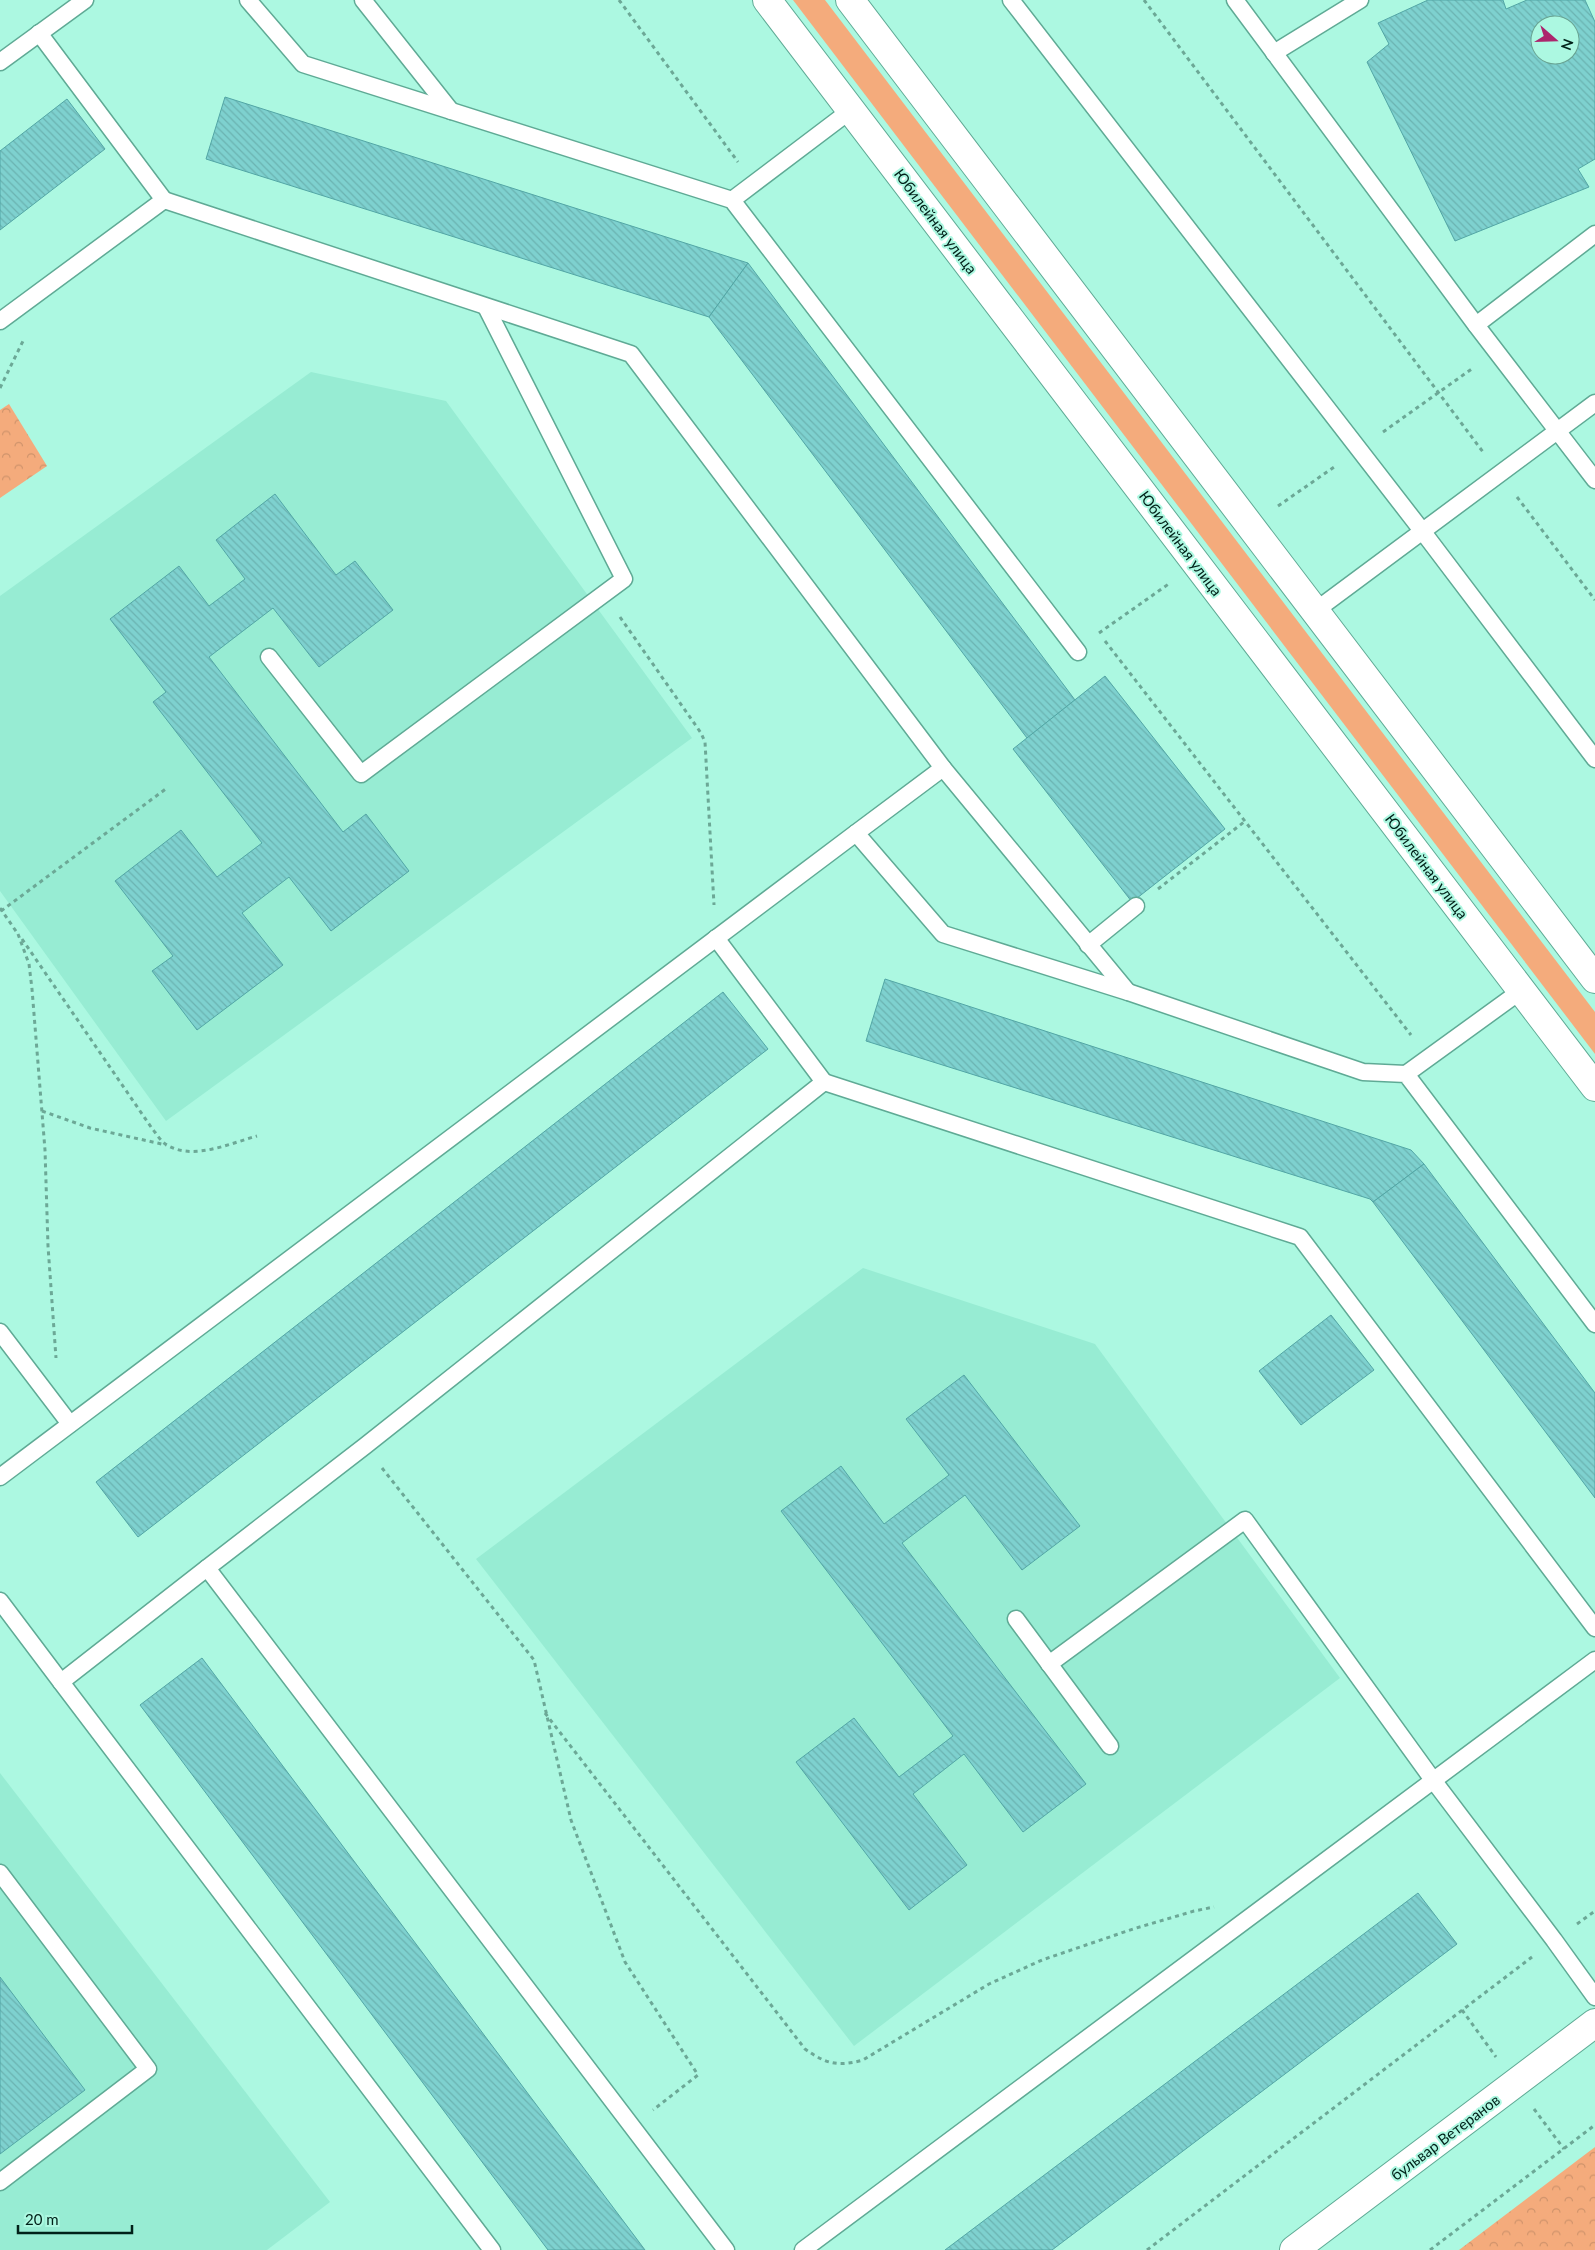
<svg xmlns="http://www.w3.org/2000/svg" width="1595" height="2250" viewBox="0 0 1595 2250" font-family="Lato,sans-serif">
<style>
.built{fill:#97ecd3}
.green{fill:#f4ab7c}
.park{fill:url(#park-crowns)}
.building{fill:url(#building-back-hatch);stroke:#52a6a5;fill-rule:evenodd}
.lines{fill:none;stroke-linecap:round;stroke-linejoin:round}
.lane-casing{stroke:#5faa95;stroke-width:19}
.street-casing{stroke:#5faa95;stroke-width:30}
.secondary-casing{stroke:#5faa95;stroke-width:30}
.path{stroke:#6ca896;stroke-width:3;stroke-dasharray:4 4;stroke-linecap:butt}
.lane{stroke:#fff;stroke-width:16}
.street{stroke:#fff;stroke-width:28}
.secondary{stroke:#fff;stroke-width:28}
.labels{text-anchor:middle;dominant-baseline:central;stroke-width:4;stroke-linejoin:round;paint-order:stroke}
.street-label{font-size:15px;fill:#012119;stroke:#acf8e1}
</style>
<defs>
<pattern id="park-crowns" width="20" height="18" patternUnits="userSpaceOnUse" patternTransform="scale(1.25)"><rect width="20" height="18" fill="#f4ab7c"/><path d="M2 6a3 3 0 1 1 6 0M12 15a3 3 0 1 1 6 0" fill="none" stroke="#cf936b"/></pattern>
<pattern id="building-back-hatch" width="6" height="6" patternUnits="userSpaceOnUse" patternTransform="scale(1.25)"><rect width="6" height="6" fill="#7ed1cf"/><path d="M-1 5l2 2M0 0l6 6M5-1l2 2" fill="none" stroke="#6bb3b1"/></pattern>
</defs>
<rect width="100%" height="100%" fill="#acf8e1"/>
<g class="built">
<polygon points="311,372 446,401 692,738 166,1121 0,891 0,596"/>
<polygon points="863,1268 1095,1344 1340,1678 854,2046 476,1559"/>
<polygon points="0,1773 330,2202 267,2250 0,2250"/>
</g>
<polygon class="green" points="793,0 825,0 1595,1012 1595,1054"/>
<g class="park">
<polygon points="9,404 47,466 0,498 0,410"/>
<polygon points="1595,2147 1595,2250 1459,2250"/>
</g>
<g class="building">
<path d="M1428,0H1503L1506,9L1527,0H1585L1595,22V159L1578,169L1589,187L1455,241L1367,62L1389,44L1378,23ZM1540,25H1570V55H1540Z"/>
<polygon points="225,97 748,263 709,317 206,159"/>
<polygon points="67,99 105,149 0,230 0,151"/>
<polygon points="748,263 1075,700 1027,738 709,317"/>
<polygon points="275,494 336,575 355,561 393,610 319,667 273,608 209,657 343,832 366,814 409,871 331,931 289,877 242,913 283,965 197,1030 152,971 173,956 115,881 181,830 217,877 262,843 153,702 166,692 110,619 179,566 209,606 245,579 216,540"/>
<polygon points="1105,676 1225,829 1132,902 1013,749"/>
<polygon points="885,979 1411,1150 1424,1164 1373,1202 1370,1199 866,1041"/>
<polygon points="723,992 768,1049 138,1537 96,1482"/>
<polygon points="1424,1164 1595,1393 1595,1498 1373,1202"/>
<polygon points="1331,1315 1374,1370 1301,1425 1259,1371"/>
<polygon points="964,1375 1080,1526 1022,1570 965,1495 902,1543 1086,1784 1023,1832 964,1754 913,1794 967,1865 909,1910 796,1762 854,1718 899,1777 953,1736 781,1511 841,1466 884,1524 949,1475 906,1419"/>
<polygon points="202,1658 645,2250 548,2250 140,1705"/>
<polygon points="1418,1893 1457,1944 1052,2250 945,2250"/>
<polygon points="0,1977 85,2090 0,2154"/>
</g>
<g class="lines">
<g class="lane-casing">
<g id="lane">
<polyline points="248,0 303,64 732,200 1078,652"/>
<polyline points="363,0 451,111"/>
<polyline points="1011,0 1423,532 1595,759"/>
<polyline points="1235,0 1476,325 1595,480"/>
<polyline points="39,33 164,200"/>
<polyline points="1274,53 1360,0"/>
<polyline points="0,62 85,0"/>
<polyline points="732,200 851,110"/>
<polyline points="0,321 164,200 631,354 943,768 856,833 943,934 1128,992 1363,1072 1406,1074 1595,1324"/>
<polyline points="1476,325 1595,234"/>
<polyline points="1315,611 1595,403"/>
<polyline points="269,657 361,774 624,579 486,307"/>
<polyline points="943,768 1128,992"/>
<polyline points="716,938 824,1082"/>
<polyline points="1088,945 1136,906"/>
<polyline points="1406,1074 1522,990"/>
<polyline points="0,1332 70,1424"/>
<polyline points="0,1477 856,833"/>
<polyline points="207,1568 61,1682 492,2250"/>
<polyline points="0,1601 61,1682"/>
<polyline points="1016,1619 1110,1746"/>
<polyline points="1049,1664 1245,1520 1433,1780 1554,1940 1595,1997"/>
<polyline points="0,1873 148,2069 0,2182"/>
<polyline points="726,2250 207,1568 365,1446 824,1082 1300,1237 1595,1628"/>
<polyline points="803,2250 1595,1660"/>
</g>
</g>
<g class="street-casing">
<polyline id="street" points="1294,2250 1595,2023"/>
</g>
<g class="secondary-casing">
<g id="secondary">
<polyline points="767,0 1595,1087"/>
<polyline points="850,0 1595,979"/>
</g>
</g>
<g class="path">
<polyline points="619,0 738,162"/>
<polyline points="1144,0 1483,452"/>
<polyline points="0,388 23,341"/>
<polyline points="1383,432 1473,368"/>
<polyline points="1517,497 1595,600"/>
<polyline points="1278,506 1337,465"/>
<polyline points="620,617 701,733 705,742 714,905"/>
<polyline points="1099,633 1170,583"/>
<polyline points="1105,641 1411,1035"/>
<polyline points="1158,889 1244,822"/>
<polyline points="0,908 18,934"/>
<polyline points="1,911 167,788"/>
<polyline points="18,934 29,964 32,989 45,1150 48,1246 56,1358"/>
<path d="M22,939L151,1127C156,1133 161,1142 167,1145C193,1161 231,1143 257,1136"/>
<polyline points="42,1111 90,1128 166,1145"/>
<polyline points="382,1468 534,1660 571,1820 625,1962 698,2075 653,2110"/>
<path d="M545,1713L805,2049C826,2064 838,2067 863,2060L989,1984L1042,1960L1133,1929L1194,1911L1214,1907"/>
<polyline points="1577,1924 1595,1911"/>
<polyline points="1462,2010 1496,2057"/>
<polyline points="1534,2109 1564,2149"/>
<polyline points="1147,2250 1532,1957"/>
<polyline points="1430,2250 1595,2125"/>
</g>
<use href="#lane" class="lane"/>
<use href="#street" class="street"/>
<use href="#secondary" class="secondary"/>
</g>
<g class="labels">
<g class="street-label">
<text transform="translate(936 221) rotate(53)">Юбилейная улица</text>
<text transform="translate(1181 543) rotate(53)">Юбилейная улица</text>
<text transform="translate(1427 866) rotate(53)">Юбилейная улица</text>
<text transform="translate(1445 2137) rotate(-37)">бульвар Ветеранов</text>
</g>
</g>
<g transform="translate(1555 40) rotate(110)"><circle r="24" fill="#acf8e1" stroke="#68a291"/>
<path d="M0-4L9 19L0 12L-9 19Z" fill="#ac266d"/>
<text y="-8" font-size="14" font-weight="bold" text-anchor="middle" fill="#012119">N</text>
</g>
<path d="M18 2225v8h114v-8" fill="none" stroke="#012119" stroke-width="2.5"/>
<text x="25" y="2225" font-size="15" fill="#012119" stroke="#acf8e1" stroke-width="4" paint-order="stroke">20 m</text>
</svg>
